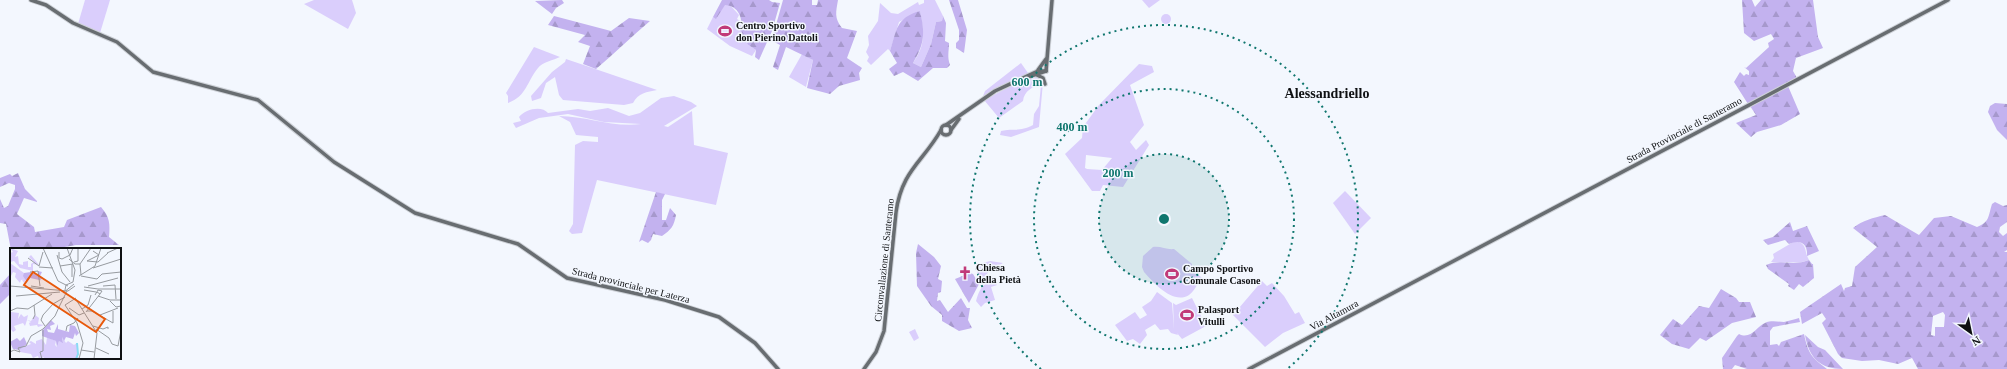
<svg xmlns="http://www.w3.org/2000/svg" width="2007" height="369" viewBox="0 0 2007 369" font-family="Georgia,serif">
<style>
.green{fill:#dacefc;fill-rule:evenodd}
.forest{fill:url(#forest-firs);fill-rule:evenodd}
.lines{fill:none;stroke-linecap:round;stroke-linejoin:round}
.major-casing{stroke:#ced2d8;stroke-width:5.5}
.major{stroke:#686d71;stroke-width:3.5}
.ring{fill:none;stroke:#0f766e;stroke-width:2;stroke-dasharray:2 4}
.labels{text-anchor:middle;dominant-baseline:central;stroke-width:3;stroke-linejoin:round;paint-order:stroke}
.poi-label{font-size:10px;font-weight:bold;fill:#0e1012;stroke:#f3f7fe;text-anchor:start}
.street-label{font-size:10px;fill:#0e1012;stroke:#f3f7fe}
.district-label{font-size:14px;font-weight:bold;fill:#0e1012;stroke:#f3f7fe}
.inset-river{fill:none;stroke:#8adbf4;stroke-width:2}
.inset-road{fill:none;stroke:#979ba0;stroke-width:1}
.view{fill:#e8590c;fill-opacity:0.15;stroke:#e8590c;stroke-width:2}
.inset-edge{fill:none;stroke:#0e1012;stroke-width:2}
.centre{fill:#0f766e;stroke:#f3f7fe;stroke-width:2}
.ring-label{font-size:12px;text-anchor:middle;font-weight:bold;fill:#0f766e;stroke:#f3f7fe;stroke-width:3;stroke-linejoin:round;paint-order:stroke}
</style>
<defs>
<pattern id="forest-firs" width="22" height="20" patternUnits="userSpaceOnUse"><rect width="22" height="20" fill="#c3b2ef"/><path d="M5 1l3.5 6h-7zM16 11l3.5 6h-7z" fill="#a698cc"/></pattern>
</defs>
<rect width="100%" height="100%" fill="#f3f7fe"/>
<g class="green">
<polygon points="85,0 110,0 100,33 78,24"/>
<polygon points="314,0 352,0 356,13 348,29 304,4"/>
<path d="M924,0H935L943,16L942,21L936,22L931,44L921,67L913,63C926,44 924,33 920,11L899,22L890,51L888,49L871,65L867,61L869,57L866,52L869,45L868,36L878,21L880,3L891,13L898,14L918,2L919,5L924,3Z"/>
<polygon points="1142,0 1160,0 1149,8"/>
<polygon points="723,5 730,5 739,15 737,19 740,21 739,24 741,26 739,30 742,32 741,35 749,39 747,44 756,50 752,56 730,46 707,29 713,17 716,18"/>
<circle cx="1166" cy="19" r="5"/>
<path d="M534,47L560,57C554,60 542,62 538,68C527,81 527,96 508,103V96L506,93Z"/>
<polygon points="802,54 813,60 806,87 789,77"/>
<path d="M566,59L657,90C647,92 638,93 633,103L624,105L563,100L559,95L555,77L546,83L541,98L532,101L531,96L552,72L565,62Z"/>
<polygon points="1021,63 1028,73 1026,75 983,96 985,91"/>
<path d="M1139,64L1152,66L1154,72L1130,85L1144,125L1130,142L1136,150L1146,140L1149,145L1123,187L1103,185L1100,191H1092L1065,154L1082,138L1083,127L1099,105ZM1086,155L1112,158L1102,170L1087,169L1085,168Z"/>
<path d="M1036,77L1042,79L1043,82L1039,127L1011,137L1000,135L1001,131C1012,128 1020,132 1033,125L1034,114L1039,106L1041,85C1033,86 1024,91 1023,101L999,118L984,100L1015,84Z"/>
<path d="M674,96L691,102L697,106L664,126L668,127L692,111L694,145L728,153L716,205L597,180L582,233L572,234L569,231L573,224L575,145L583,141L598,142V137L576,135L570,122L559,116C587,116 613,128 641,124L604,122L568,114L539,118L516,128L513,123L521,121L519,117C525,109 542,105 548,113L578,109L590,111L608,108L629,116L640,113L661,98Z"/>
<polygon points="1345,191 1371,218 1355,234 1333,203"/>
<path d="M1795,241C1808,243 1804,252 1809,260L1802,262H1771L1774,258L1773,254Z"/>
<path d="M1153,247C1161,246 1167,250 1174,249L1192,264V269L1202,278C1197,283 1195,291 1189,295C1173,305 1154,283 1144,272L1142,267L1143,256Z"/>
<polygon points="990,261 1003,263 991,269 981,281 976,269 983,263"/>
<path d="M995,280L997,285L991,287L995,300L985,303L981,307L976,301C980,288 982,284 995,280Z"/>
<polygon points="1262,281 1267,286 1272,283 1284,296 1295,314 1299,312 1305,323 1283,333 1265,347 1233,315"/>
<polygon points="1157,292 1172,303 1174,329 1173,303 1176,305 1192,298 1206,326 1182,339 1177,333 1178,335 1171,333 1168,329 1160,330 1155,324 1145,330 1147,335 1140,344 1133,339 1127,341 1115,325 1135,312 1140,319 1147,315 1142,307 1151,301"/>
<polygon points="915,329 919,338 914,341 909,332"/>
</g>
<g class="forest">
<polygon points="562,0 564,3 556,8 552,14 535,1"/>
<path d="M722,0H769L772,2L780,3L772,31L759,60L755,57L756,50L747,44L749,39L741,34L742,32L739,30C745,20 738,5 725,5L716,19L713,17Z"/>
<path d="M783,0H812V5H817L818,0H838C836,12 834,18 842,28L857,31L847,58L862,68L859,73L860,80L839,86L830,94L807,88L813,60L786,47L778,70L773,67L780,45L769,39L774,32Z"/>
<polygon points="949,0 958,0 967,30 964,53 956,48 956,43 959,40 959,30"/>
<polygon points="1742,0 1752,0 1755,7 1761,0 1813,0 1818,37 1823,48 1796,58 1793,71 1797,78 1748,104 1734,82 1740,72 1744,76 1746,74 1749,75 1749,71 1744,67 1746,68 1769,47 1768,43 1774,39 1771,34 1754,41 1744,33"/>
<path d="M920,11C925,33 925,43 913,63L921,67L931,44L936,22L942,21L943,16L946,23L945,41L949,43C949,51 947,57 950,65L947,68H933L918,81L903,72L894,76L889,69L897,63L890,51C897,29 896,18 920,11Z"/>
<path d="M554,16L611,31L629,18L650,21C631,37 615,53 596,69L583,64L590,46L578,42L585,35L548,25Z"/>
<polygon points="1788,86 1800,114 1781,125 1757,132 1751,137 1736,123 1756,115 1750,106"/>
<polygon points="1995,103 2007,104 2007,140 1997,130 1988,112 1990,106"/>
<path d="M18,173L25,189L37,201V202L24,198L17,214L34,227L35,232L64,227L67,220L101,207C110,217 110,224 109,237L119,245H76L53,249L11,250L6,224L0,223V199L4,208L8,206L15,189V185L9,183L0,187V178L10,174L12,176Z"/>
<path d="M656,192L665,194L662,200V220H666L670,208L676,215C674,226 671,230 662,236L653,234L651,240L648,243L642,240L639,242Z"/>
<path d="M1995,202L2003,206L2007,205V222L2000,227L1999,232L2003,236L2007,233V250L2004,252H2007V369H1918L1912,358L1898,364L1879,360L1862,361L1842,358L1838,354L1822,323L1826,319L1822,313L1802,324L1800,312L1841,284L1844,291L1845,288L1852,286L1855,267L1877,247L1853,228C1863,220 1873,218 1885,215L1919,235L1934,218L1951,216L1977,227C1990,222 1988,216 1992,204ZM1943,312L1945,315L1944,327H1935V336L1931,335L1933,316Z"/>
<path d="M1790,222L1793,231L1807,226L1819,251L1807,256C1808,243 1800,239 1789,244L1785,240L1768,245L1763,240L1773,237Z"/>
<polygon points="918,244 934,257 941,266 938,279 942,281 941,292 938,293 937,301 940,300 948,312 961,298 967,308 970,308 968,320 972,328 959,331 942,321 942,315 931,306 917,286 916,253"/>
<path d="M1809,260L1812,264H1813L1814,278L1803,287L1799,284L1794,290L1788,286L1789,284L1768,269L1766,265C1780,259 1795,266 1809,260Z"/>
<polygon points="11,273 9,284 11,293 0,304 0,285"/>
<polygon points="970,273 973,274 979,284 969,303 955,279"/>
<polygon points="1721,289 1736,298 1739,302 1750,302 1756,317 1732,323 1706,341 1700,338 1689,349 1672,344 1660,335 1673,319 1682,325 1699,306 1709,308"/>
<path d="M1799,318L1800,322L1773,327L1770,331V345L1777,344L1779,346L1781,342L1804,334C1808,353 1811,357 1827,369H1747L1735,365L1732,369H1723L1722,358L1737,336L1739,334C1751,340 1757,326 1765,323C1771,320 1779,322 1784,322C1789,321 1795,319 1799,318Z"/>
<path d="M1805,335L1818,347L1825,350L1843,369C1820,369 1809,358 1805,335Z"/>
</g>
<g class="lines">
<g class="major-casing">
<g id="major">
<polyline points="31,0 46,5 73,23 117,42 153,72 258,100 334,162 415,213 518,244 567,278 665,300 719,317 755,343 778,369"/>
<polyline points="1038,70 1046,59"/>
<polyline points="1046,71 1052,0"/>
<polyline points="1037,75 1043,78 1045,84"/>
<polyline points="1025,78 1046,71"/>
<polyline points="946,125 995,91 1038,71 1046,71"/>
<circle cx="946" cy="130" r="5"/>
<polyline points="951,130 959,119"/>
<path d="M864,369L876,352L884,331L896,212C902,170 923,162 941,130"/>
<polyline points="1249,369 1948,0"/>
</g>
</g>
<use href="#major" class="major"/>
</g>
<circle cx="1164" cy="219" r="65" fill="#0f766e" fill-opacity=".12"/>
<g class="ring">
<circle cx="1164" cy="219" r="65"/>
<circle cx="1164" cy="219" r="130"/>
<path d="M1041 369A194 194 0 1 1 1287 369"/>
</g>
<defs>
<g id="stadium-bare" transform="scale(1.08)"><path d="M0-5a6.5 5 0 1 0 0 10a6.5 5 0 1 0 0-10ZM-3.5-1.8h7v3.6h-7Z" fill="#c13a79" stroke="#f3f7fe" stroke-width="2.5" paint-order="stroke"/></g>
<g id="church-bare" transform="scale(1.08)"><path d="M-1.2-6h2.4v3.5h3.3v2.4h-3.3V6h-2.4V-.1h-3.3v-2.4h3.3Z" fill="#c13a79" stroke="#f3f7fe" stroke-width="2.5" paint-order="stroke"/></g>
</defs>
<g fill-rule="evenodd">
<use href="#stadium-bare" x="725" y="31"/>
<use href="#church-bare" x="965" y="273"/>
<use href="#stadium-bare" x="1172" y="274"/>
<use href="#stadium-bare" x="1187" y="315"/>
</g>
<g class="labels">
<g class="poi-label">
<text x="736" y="25">Centro Sportivo<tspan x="736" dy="12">don Pierino Dattoli</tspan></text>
<text x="976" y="267">Chiesa<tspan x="976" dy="12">della Pietà</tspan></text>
<text x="1183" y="268">Campo Sportivo<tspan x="1183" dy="12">Comunale Casone</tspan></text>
<text x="1198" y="309">Palasport<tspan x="1198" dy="12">Vitulli</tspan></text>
</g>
<g class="street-label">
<text transform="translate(1684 130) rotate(-28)">Strada Provinciale di Santeramo</text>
<text transform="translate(884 260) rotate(-84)">Circonvallazione di Santeramo</text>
<text transform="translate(631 285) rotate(14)">Strada provinciale per Laterza</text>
<text transform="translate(1334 315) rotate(-28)">Via Altamura</text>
</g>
<g class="district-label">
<text x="1327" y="93">Alessandriello</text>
</g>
</g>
<g transform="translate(10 248)">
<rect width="111" height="111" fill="#f3f7fe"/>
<path d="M0,0L8,3L5,9L8,8L9,16L13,17V14L18,13V19H21V16L24,14L19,9L21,7L29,17L23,16V23L10,20L4,13L0,14V5L3,4ZM0,15L14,25L16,32L14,35L12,32L15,31L11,32L10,35L5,29L6,25L3,24L0,30ZM1,64L9,65L8,71L11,66L14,69L18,67L17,72L21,73L25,67L29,70L28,76L34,77L28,79L27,77L20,78L19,75L21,74L17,72L15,78L13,75L4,78L6,82L3,84L0,80ZM37,89L46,93L45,97L47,99L49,93L53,94L52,89L56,95L58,93L64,97L67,95V108L71,111H33L34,109L29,111L28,108L23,110L21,106L10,104V100L21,96L19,94L21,93L26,96V93L32,91L36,97Z" fill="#dacefc"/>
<path d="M28,23L32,24L30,28L33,30L30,32L34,33L20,30L17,34L13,28L14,25L21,24L28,28ZM41,72L45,76L40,78L41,82L37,81L38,84L44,85L48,76V81L59,84L60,77L65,78L69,85L66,88L65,85L63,91L56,89L54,93L52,89L53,95L49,93L47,99L46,93L32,88V83ZM14,89L17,96L9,102L3,101L0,94L7,90L10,93Z" fill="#c3b2ef"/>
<path class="inset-river" d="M66,111L68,106L67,95"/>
<path class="inset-road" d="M33,0L48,33L58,38M57,0L65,22M49,4V10L52,11L60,7L63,0M97,5L108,0M47,7L52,24L60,34M18,10L29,18M59,11L65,16H70M77,13L88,14L98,5M77,13L89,7L83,3M64,14L68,13V1M62,16V29M29,18L33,4M50,18L63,16M29,19L43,20M83,20L111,11M20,24L28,23L30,38M71,27L70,16L81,0M69,28L85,18L91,0M71,28L87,31L92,26L111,24M63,34L65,22M0,38L58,43L65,38M21,38L34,40M78,38L108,30M93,38L105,37L106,51M74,39L88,41M88,41H111M55,42L56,37L63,34M74,42L86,44M53,45L64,36M85,47L88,42L92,43L90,46L87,44M6,48L50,44M88,48L100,52H111M65,50L87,85L84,111M100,53L106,59L111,58M50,57L57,43M55,57L67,75L73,95L69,111M55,57L66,50M59,60L69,67L74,65M72,61L78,57L81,47M0,63L7,60L18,61L42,46M77,63H82L103,75V63M76,64L90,46M90,67L108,60M23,71L25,67L24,57M35,78L31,72L33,67L43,56L55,49M83,78L93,81L98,79V81M86,81L99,90L102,96L108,98L111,82M56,83L57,78L64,75L68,70M86,100L99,106M71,102L84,104M0,104L4,102L10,104L8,100L16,98L21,88L33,81L45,68L50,57M32,111L30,104L33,103V82"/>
<path class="view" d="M23,24L95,71L86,84L14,37Z"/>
<rect width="111" height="111" class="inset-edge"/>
</g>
<circle cx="1164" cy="219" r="6" class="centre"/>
<g class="ring-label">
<text x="1027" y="86">600 m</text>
<text x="1072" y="131">400 m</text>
<text x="1118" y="177">200 m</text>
</g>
<g transform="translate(1971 333) rotate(147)" stroke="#f3f7fe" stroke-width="3" paint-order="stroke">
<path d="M0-3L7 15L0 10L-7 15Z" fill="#0e1012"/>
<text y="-6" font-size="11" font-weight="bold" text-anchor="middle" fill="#0e1012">N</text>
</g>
</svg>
